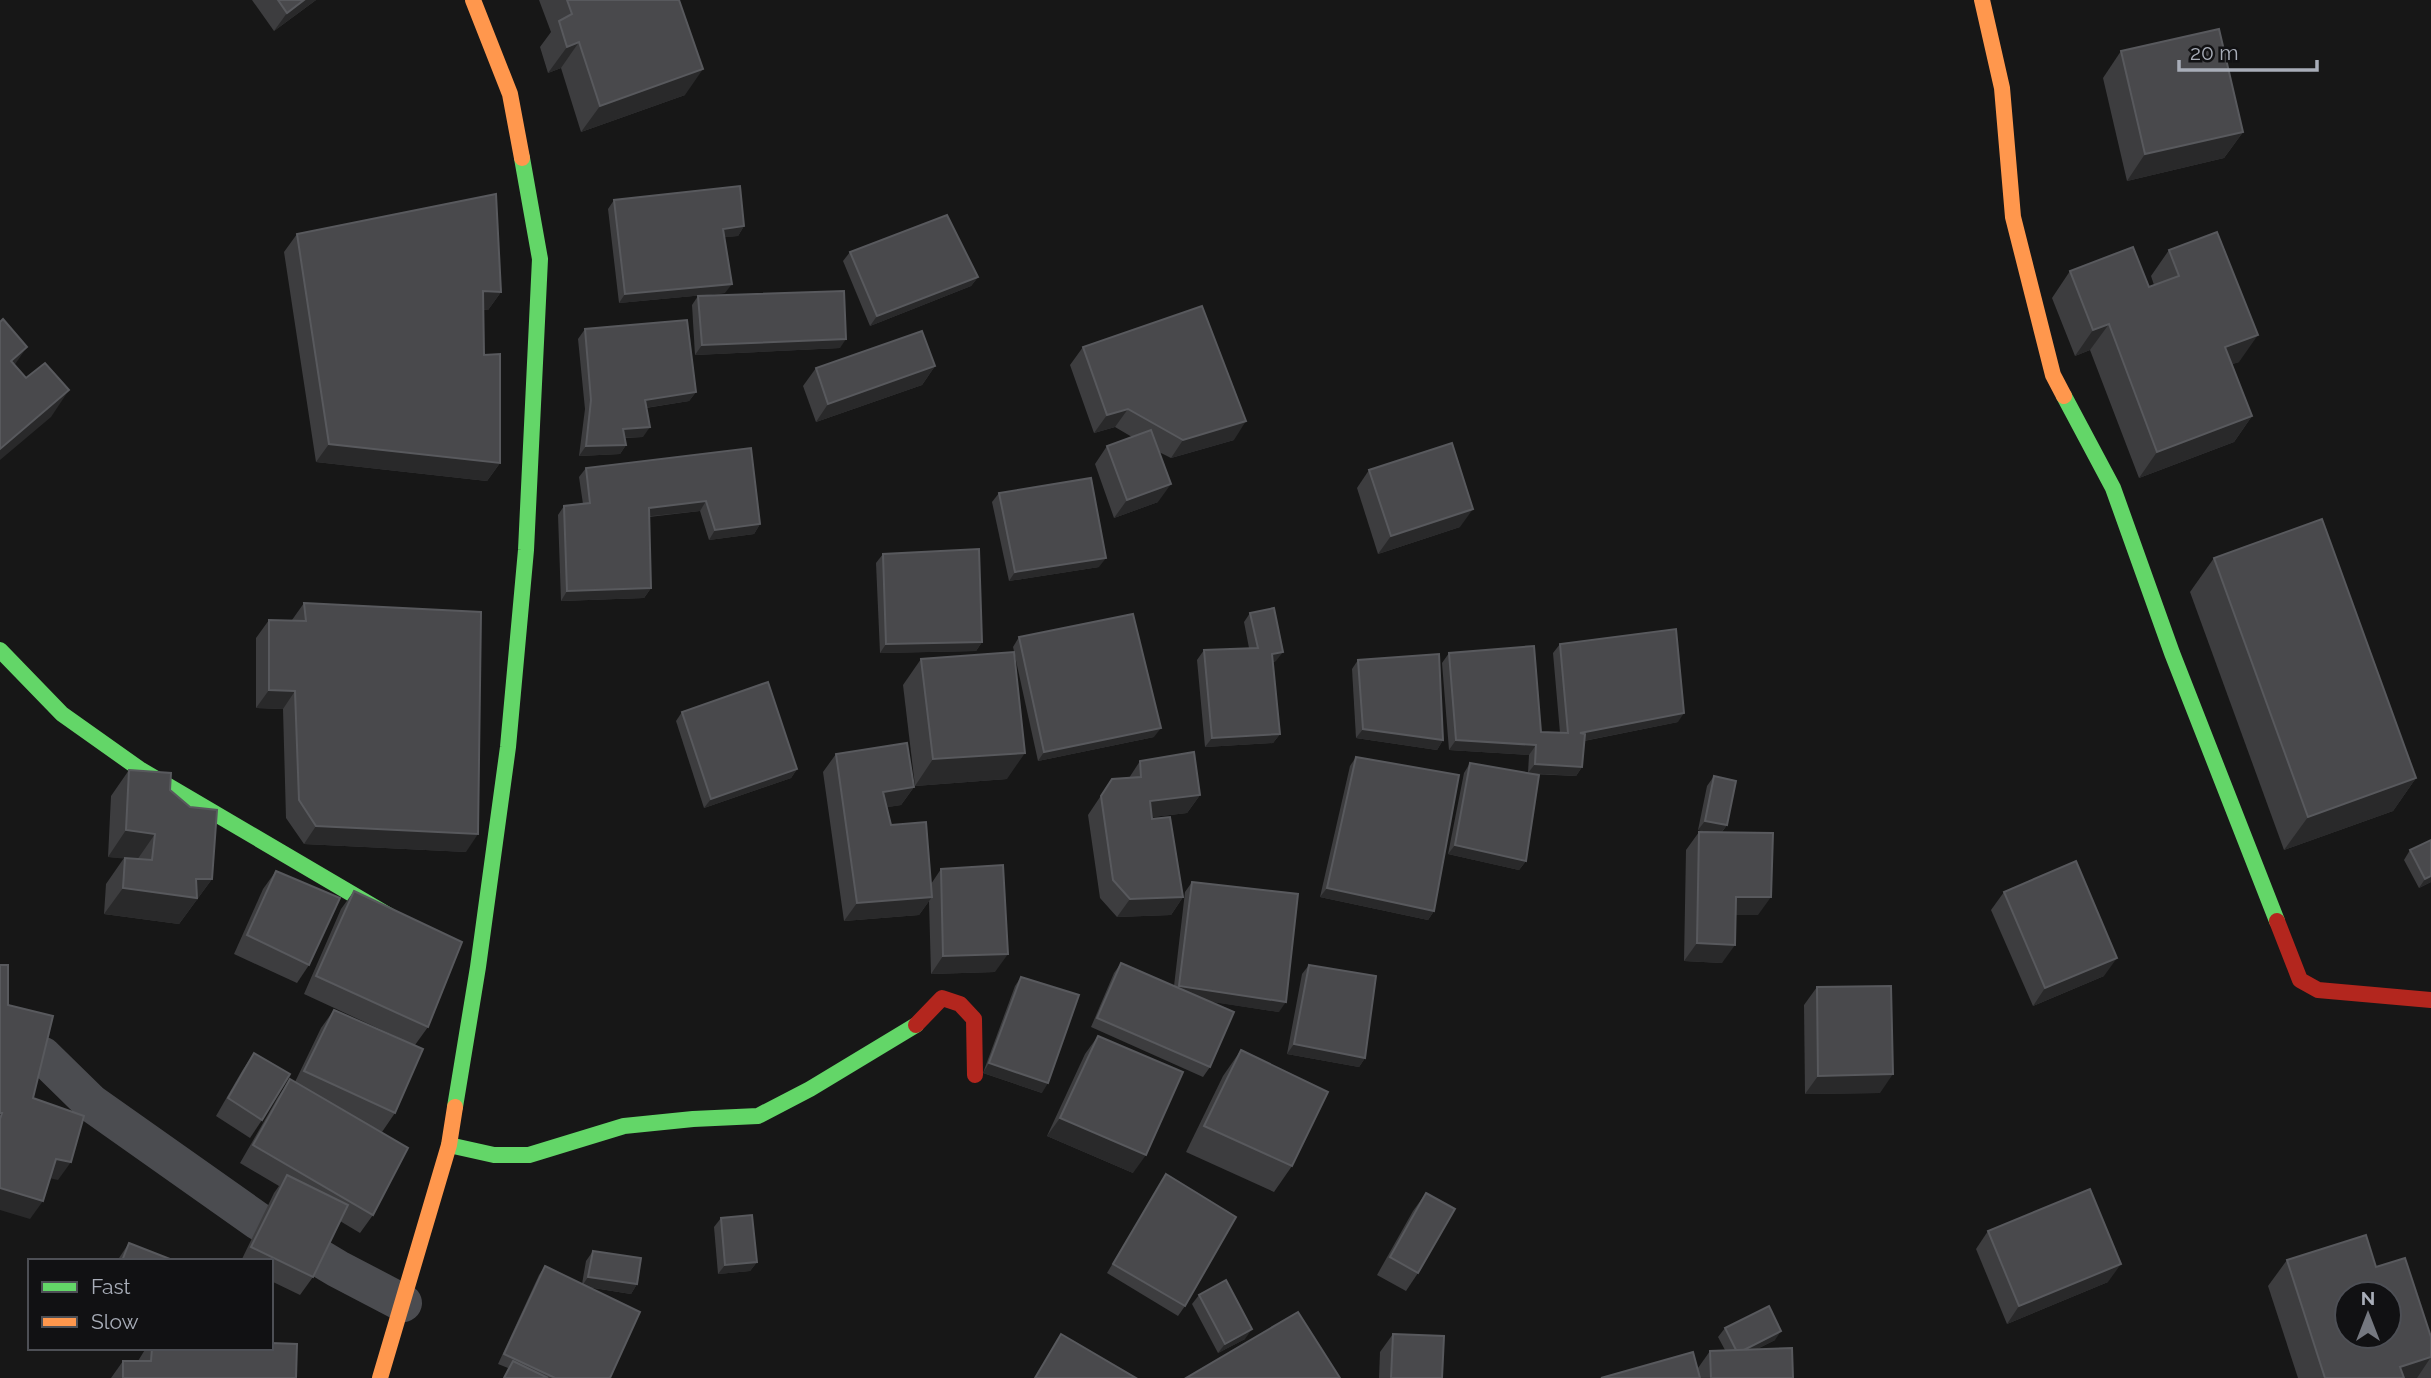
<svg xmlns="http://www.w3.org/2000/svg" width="2431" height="1378" viewBox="0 0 2431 1378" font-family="Raleway,sans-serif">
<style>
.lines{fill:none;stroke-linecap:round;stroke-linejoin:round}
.street{stroke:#4b4c50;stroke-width:38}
.fast{stroke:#63d668;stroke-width:16}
.slow{stroke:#ff974d;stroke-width:16}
.jam{stroke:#b3261e;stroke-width:16}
.wall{fill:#3d3d3f}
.shaded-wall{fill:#29292a}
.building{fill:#49494c;stroke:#58595d;stroke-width:2;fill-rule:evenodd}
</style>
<rect width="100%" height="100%" fill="#171717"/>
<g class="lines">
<polyline class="street" points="43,1056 91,1103 258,1221 338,1269 403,1303"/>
<g class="fast">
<polyline points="2064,396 2113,488 2172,653 2277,921"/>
<polyline points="0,650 62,714 141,770 398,921"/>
<polyline points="455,1107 478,967 508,747 526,550 540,259 522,158"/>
<polyline points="449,1145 494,1155 529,1155 624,1126 693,1119 758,1116 810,1089 916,1025"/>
</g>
<g class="slow">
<polyline points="473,0 510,94 522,158"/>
<polyline points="1982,0 2002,88 2013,217 2053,375 2064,396"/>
<polyline points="380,1378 449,1145 455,1107"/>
</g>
<g class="jam">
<polyline points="2277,921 2300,980 2318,990 2431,1000"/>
<polyline points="916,1025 942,998 960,1004 974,1019 975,1075"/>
</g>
</g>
<g class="wall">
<polygon points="252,0 316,0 274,31"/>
<polygon points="539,0 679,0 685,95 581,132 561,68 548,73 540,47 551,32"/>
<polygon points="2121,51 2243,132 2224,158 2127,181 2103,78"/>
<polygon points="614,200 744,226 738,236 724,237 725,293 619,303 608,209"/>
<polygon points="297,234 501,292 488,310 483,310 484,355 500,463 487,481 316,462 284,252"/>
<polygon points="2169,250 2239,362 2232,364 2252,416 2234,442 2139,478 2090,350 2075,356 2052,298 2070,271 2149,287 2154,285 2151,276"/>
<polygon points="850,252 978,277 971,286 870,326 843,261"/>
<polygon points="698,296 840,348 695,355 692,305"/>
<polygon points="585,329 696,392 689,401 646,408 643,437 625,438 626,445 620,454 579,456 585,409 578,339"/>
<polygon points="1083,347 1234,440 1171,458 1159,452 1158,502 1114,518 1095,464 1107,446 1132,437 1115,427 1094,433 1070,365"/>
<polygon points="935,366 922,385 816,422 803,386 816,368"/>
<polygon points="751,448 760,524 754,534 709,540 700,511 649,517 651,588 644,598 561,601 558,515 564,506 583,504 579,477 586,468"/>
<polygon points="1369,470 1460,527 1378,554 1357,488"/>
<polygon points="999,493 1099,567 1009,581 992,502"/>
<polygon points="883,554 982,642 976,651 880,653 876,563"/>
<polygon points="2214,558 2416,778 2393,811 2284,850 2190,592"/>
<polygon points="304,603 466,852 304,844 286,818 283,709 256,708 256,638 269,620 292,620"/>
<polygon points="1250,613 1276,661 1273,662 1280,734 1273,743 1205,747 1197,660 1204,650 1249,648 1244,622"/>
<polygon points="1019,637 1154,737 1038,761 1013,647"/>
<polygon points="1560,644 1678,722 1584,741 1582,767 1576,776 1532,774 1526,861 1519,870 1448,854 1464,773 1470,763 1528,773 1529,755 1449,750 1442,663 1449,653 1541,732 1560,733 1553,653"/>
<polygon points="921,659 1007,779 915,786 903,685"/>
<polygon points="1358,660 1443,740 1437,750 1356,738 1352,669"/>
<polygon points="682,712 797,769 791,778 704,808 676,721"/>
<polygon points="836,754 914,787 901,805 887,807 891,825 931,884 941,869 995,972 931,974 929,901 919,915 844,921 823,772"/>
<polygon points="1356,757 1434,911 1428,920 1320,897 1350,766"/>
<polygon points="1140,761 1200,795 1187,813 1152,817 1183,897 1171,915 1117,917 1100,898 1088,815 1112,779 1129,778"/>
<polygon points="129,770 170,790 212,879 179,924 104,914 106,884 124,858 108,857 111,796"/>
<polygon points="1714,776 1727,825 1722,832 1758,915 1735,915 1722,963 1684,961 1686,850 1699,832 1707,832 1698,830 1707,786"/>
<polygon points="2410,850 2431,882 2419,888 2404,860"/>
<polygon points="276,871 309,965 297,983 234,954 263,889"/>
<polygon points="1192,882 1279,1012 1208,1001 1210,1067 1203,1077 1091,1027 1114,973 1121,963 1174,986 1185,892"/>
<polygon points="354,891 428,1027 415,1045 395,1113 382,1132 371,1126 373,1215 360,1233 340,1221 313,1277 300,1295 271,1281 271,1261 241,1261 274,1193 279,1186 240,1163 278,1097 290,1079 295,1082 321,1028 334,1010 412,1044 304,994 341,909"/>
<polygon points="2004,892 2104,976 2033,1006 1991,910"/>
<polygon points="1309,965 1365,1058 1359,1067 1287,1054 1302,974"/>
<polygon points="1021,977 1042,1093 983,1073 1015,986"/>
<polygon points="1817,987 1880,1093 1805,1094 1804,1005"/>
<polygon points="1098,1036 1133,1173 1047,1136 1085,1054"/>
<polygon points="1241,1050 1292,1166 1274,1192 1186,1152 1223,1076"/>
<polygon points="254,1053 262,1120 250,1138 216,1116 242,1071"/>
<polygon points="1166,1174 1185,1306 1178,1316 1107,1273"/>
<polygon points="1426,1193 1418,1273 1406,1291 1377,1275 1413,1211"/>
<polygon points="721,1218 757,1262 750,1271 718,1274 714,1227"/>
<polygon points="1988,1231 2108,1282 2007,1324 1976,1249"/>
<polygon points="129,1243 175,1261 117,1261"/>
<polygon points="593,1251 637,1284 631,1294 587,1287 610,1378 503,1378 508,1368 498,1364 539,1275 545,1266 582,1284 586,1261"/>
<polygon points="2287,1260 2376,1267 2431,1337 2431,1378 2298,1378 2268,1286"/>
<polygon points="1199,1295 1245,1339 1218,1353 1192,1304"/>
<polygon points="1725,1328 1775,1340 1757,1349 1793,1378 1601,1378 1698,1368 1710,1351 1725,1350 1718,1337"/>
<polygon points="1393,1334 1442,1378 1379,1378 1380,1352"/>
<polygon points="146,1348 271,1348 296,1378 111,1378 123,1361 138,1361"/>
</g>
<g class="shaded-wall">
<polygon points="304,0 316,0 274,31 287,13"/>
<polygon points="579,42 561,68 548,73 567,47"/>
<polygon points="703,69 685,95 581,132 600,106"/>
<polygon points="2243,132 2224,158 2127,181 2145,154"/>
<polygon points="744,226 738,236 716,238 723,229"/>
<polygon points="978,277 971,286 870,326 877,316"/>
<polygon points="732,284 725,293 619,303 625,294"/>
<polygon points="483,291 501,292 488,310 470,309"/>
<polygon points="2109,324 2090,350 2075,356 2093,330"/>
<polygon points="2258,335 2239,362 2207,373 2225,347"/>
<polygon points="846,339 840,348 695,355 702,345"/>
<polygon points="27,347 9,373 11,361"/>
<polygon points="935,366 922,385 816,422 828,404"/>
<polygon points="69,390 51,417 0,460 0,449"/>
<polygon points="696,392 689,401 638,409 645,400"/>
<polygon points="1128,409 1115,427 1094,433 1107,415"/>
<polygon points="2252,416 2234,442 2139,478 2157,452"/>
<polygon points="1246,421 1234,440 1171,458 1183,440"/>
<polygon points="650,427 643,437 616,438 623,429"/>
<polygon points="329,444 500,463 487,481 316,462"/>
<polygon points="626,445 620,454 579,456 586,446"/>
<polygon points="1171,484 1158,502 1114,518 1127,500"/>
<polygon points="706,501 700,511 642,517 649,508"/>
<polygon points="1473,509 1460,527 1378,554 1391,536"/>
<polygon points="760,524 754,534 709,540 715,530"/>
<polygon points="1106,558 1099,567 1009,581 1015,572"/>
<polygon points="651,588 644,598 561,601 567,591"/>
<polygon points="982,642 976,651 880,653 886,644"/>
<polygon points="1283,652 1276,661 1265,663 1272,654"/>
<polygon points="269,690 295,691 283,709 256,708"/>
<polygon points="1684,713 1678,722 1573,743 1580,733"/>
<polygon points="1161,728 1154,737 1038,761 1044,752"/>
<polygon points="1363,729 1443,740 1437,750 1356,738"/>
<polygon points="1280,734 1273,743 1205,747 1212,738"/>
<polygon points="1456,740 1536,745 1529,755 1449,750"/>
<polygon points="1025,753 1007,779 915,786 933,759"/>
<polygon points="1535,764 1582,767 1576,776 1528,773"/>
<polygon points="797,769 791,778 704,808 711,799"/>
<polygon points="2416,778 2393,811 2284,850 2308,817"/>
<polygon points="914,787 901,805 871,810 883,792"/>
<polygon points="1200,795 1187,813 1137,819 1150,801"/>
<polygon points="1705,821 1727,825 1720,834 1698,830"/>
<polygon points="316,826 478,834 466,852 304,844"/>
<polygon points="126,830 155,834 137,860 108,857"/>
<polygon points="1455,845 1526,861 1519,870 1448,854"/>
<polygon points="2431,876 2431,882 2419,888 2425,879"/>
<polygon points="196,879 212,879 179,924 104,914 123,888"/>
<polygon points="1327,888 1434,911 1428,920 1320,897"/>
<polygon points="932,897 919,915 844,921 857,903"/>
<polygon points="1183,897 1171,915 1117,917 1130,899"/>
<polygon points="1736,897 1771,897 1758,915 1723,915"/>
<polygon points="1697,943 1735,945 1722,963 1684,961"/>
<polygon points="1008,954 995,972 931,974 943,956"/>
<polygon points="2117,958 2104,976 2033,1006 2045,988"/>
<polygon points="1179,986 1286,1002 1279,1012 1172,996"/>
<polygon points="1294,1044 1365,1058 1359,1067 1287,1054"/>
<polygon points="989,1063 1048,1083 1042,1093 983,1073"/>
<polygon points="1893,1074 1880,1093 1805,1094 1818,1076"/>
<polygon points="1060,1118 1146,1155 1133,1173 1047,1136"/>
<polygon points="56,1159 71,1162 58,1180 44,1177"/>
<polygon points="0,1188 43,1201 30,1219 0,1210"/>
<polygon points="757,1262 750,1271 718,1274 725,1265"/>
<polygon points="2121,1264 2108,1282 2007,1324 2019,1306"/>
<polygon points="588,1277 637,1284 631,1294 582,1286"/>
<polygon points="1252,1329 1245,1339 1218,1353 1225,1344"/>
<polygon points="1781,1331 1775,1340 1731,1362 1738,1353"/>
<polygon points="2431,1357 2417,1378 2392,1378 2400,1367"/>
</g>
<g class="building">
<polygon points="278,0 304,0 287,13"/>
<polygon points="567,0 679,0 703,69 600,106 579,42 567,47 559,21 572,14"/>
<polygon points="2219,29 2243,132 2145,154 2121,51"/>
<polygon points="740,186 744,226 723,229 732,284 625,294 614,200"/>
<polygon points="496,194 501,292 483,291 484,355 500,354 500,463 329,444 297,234"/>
<polygon points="947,215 978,277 877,316 850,252"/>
<polygon points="2217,232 2258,335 2225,347 2252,416 2157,452 2109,324 2093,330 2070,271 2133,247 2149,287 2179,276 2169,250"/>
<polygon points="844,291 846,339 702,345 698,296"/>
<polygon points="1202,306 1246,421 1183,440 1128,409 1107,415 1083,347"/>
<polygon points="3,319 27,347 11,361 26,378 45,363 69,390 0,449 0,322"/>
<polygon points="687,320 696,392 645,400 650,427 623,429 626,445 586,446 591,400 585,329"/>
<polygon points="922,331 935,366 828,404 816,368"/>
<polygon points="1151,430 1171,484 1127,500 1107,446"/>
<polygon points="1452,443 1473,509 1391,536 1369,470"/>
<polygon points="751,448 760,524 715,530 706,501 649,508 651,588 567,591 564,506 590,503 586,468"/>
<polygon points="1091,478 1106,558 1015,572 999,493"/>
<polygon points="2322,519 2416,778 2308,817 2214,558"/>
<polygon points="979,549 982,642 886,644 883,554"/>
<polygon points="304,603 481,612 478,834 316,826 299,800 295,691 269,690 269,620 306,621"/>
<polygon points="1274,608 1283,652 1272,654 1280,734 1212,738 1204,650 1258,648 1250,613"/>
<polygon points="1133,614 1161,728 1044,752 1019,637"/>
<polygon points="1676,629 1684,713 1580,733 1585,734 1582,767 1535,764 1536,745 1456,740 1449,653 1534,646 1541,732 1568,733 1560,644"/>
<polygon points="1014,652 1025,753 933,759 921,659"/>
<polygon points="1439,654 1443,740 1363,729 1358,660"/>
<polygon points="768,682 797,769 711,799 682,712"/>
<polygon points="907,743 914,787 883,792 891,825 926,822 932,897 857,903 836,754"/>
<polygon points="1194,752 1200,795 1150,801 1152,819 1170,817 1183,897 1130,899 1113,880 1101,796 1112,779 1141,777 1140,761"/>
<polygon points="1356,757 1459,775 1434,911 1327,888"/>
<polygon points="1470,763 1539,775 1526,861 1455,845"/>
<polygon points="129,770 171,773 170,790 190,807 217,810 212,879 196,879 197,898 123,888 125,858 152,860 155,834 126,830"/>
<polygon points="1714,776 1736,781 1727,825 1705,821"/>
<polygon points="1699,832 1773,833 1771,897 1736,897 1735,945 1697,943"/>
<polygon points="2431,840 2431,876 2425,879 2410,850"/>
<polygon points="2076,861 2117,958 2045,988 2004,892"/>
<polygon points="1003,865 1008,954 943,956 941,869"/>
<polygon points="276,871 340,898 309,965 247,935"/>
<polygon points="1192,882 1298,894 1286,1002 1179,986"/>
<polygon points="354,891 462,942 428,1027 316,976"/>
<polygon points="1121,963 1234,1012 1210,1067 1097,1018"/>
<polygon points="0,965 8,965 8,1005 53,1016 33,1098 84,1116 71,1162 56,1159 43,1201 0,1188 0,1119 2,1113 0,1113"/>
<polygon points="1309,965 1376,976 1365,1058 1294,1044"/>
<polygon points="1021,977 1079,995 1048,1083 989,1063"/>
<polygon points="1891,986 1893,1074 1818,1076 1817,987"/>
<polygon points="334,1010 423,1049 395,1113 304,1071"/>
<polygon points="1098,1036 1183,1072 1146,1155 1060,1118"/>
<polygon points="1241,1050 1328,1092 1292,1166 1204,1126"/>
<polygon points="254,1053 290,1074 262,1120 228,1098"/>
<polygon points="290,1079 408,1148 373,1215 253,1145"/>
<polygon points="1166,1174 1236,1217 1185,1306 1113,1264"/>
<polygon points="287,1175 348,1205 313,1277 251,1247"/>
<polygon points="2090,1189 2121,1264 2019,1306 1988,1231"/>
<polygon points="1426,1193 1455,1209 1418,1273 1390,1257"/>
<polygon points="752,1215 757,1262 725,1265 721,1218"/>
<path d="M2366,1235L2376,1267L2405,1258L2431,1337V1357L2400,1367L2404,1378H2325L2287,1260ZM2347,1294H2389V1336H2347Z"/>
<polygon points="129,1243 175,1261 122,1261"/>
<polygon points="593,1251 641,1258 637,1284 588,1277"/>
<polygon points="545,1266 640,1312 610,1378 555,1378 504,1354"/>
<polygon points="1226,1280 1252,1329 1225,1344 1199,1295"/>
<polygon points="1769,1306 1781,1331 1744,1350 1736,1350 1725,1328"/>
<polygon points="1298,1312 1340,1378 1186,1378"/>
<polygon points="1061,1334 1136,1378 1035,1378"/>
<polygon points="1393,1334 1444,1336 1442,1378 1391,1378"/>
<polygon points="271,1343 297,1344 296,1378 123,1378 123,1361 151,1361 152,1348 271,1348"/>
<polygon points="1792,1348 1793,1378 1711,1378 1710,1351"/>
<polygon points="1693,1352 1700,1378 1601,1378"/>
<polygon points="513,1361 548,1378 504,1378"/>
</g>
<rect x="28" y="1259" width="245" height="91" fill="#111113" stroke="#4d4f55" stroke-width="2"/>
<rect x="42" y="1282" width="35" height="10" fill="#63d668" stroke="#4d4f55" stroke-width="2"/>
<text x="91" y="1294" font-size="21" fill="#a8adb8">Fast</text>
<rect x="42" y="1317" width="35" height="10" fill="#ff974d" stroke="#4d4f55" stroke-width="2"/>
<text x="91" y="1329" font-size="21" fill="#a8adb8">Slow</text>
<g transform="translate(2368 1315)"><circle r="33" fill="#111113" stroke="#4d4f55" stroke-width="2"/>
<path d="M0-5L12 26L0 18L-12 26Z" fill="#757880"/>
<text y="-10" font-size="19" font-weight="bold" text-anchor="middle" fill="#a8adb8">N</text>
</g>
<path d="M2179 60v10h138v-10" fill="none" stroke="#a8adb8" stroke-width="3.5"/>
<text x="2190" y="60" font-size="21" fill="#a8adb8" stroke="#111113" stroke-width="5" paint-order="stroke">20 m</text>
</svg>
